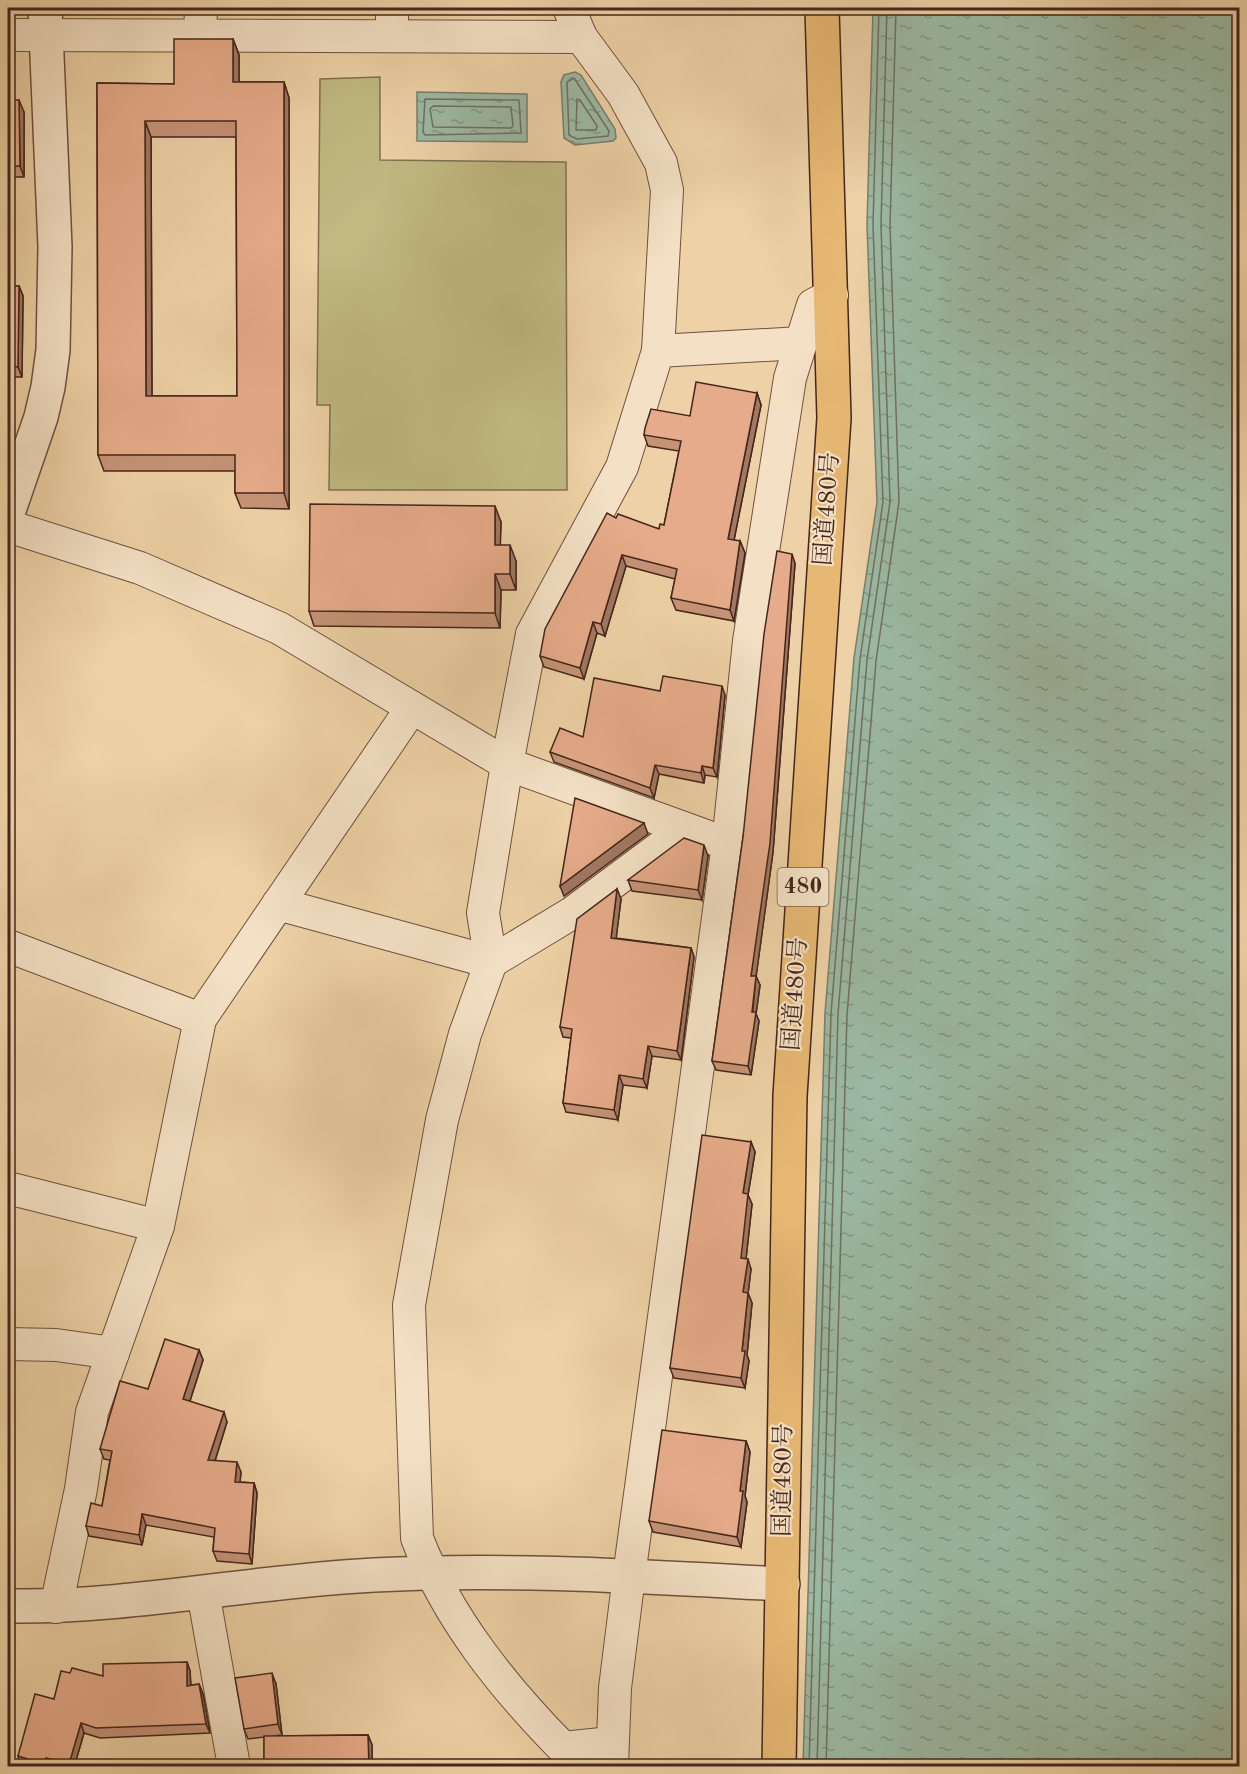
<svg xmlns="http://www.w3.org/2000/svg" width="1247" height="1774" viewBox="0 0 1247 1774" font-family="'Old Standard TT','Noto Serif JP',serif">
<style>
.pitch{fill:#c0b982;stroke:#82704f;stroke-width:1.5}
.water{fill:url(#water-ripples);stroke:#787e6c;stroke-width:1.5}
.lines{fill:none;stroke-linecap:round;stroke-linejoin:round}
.shore{stroke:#706f5f;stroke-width:1.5}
.minor-casing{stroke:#6e513e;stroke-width:34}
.tertiary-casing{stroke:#6e513e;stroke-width:36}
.trunk-casing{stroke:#44261c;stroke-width:36}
.minor{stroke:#f4e1c5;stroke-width:32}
.tertiary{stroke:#f4e1c5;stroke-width:33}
.trunk{stroke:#e7b873;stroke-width:33}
.wall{fill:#c69377;stroke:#44261c;stroke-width:1.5;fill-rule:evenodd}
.shaded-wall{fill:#a17861;stroke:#44261c;stroke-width:1.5}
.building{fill:#e6ab8a;stroke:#44261c;stroke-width:1.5;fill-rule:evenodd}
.labels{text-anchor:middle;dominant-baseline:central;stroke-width:4.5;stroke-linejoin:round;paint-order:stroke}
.shield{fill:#f4e1c5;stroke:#795e4f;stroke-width:1.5}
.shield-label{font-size:22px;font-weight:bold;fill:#44261c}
.street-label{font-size:24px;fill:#44261c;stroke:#f4e1c5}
</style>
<defs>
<pattern id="water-ripples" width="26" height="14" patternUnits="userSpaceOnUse" patternTransform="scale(1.5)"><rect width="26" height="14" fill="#9bb8a2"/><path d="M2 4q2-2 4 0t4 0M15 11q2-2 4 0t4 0" fill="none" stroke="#809583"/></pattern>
</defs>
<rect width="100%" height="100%" fill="#eed1a6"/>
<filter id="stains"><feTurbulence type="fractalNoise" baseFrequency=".00333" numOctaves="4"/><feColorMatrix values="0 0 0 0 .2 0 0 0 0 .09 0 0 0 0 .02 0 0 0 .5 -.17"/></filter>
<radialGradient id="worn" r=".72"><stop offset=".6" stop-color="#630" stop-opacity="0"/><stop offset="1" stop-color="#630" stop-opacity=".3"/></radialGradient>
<polygon class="pitch" points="380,77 380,160 566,162 567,490 329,490 330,405 317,405 320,79"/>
<g class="water">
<polygon points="873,8 1239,8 1239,1766 803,1766 825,1013 854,658 877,502 867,225"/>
<polygon points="575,72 581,75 615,129 616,138 613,141 575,145 564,138 561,82 564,75"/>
<polygon points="417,92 527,94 527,142 417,141"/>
</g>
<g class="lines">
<g class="shore">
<polygon points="574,78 609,131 608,136 577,139 569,135 567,82"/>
<polygon points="425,99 519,100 521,133 425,135 423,132"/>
<polygon points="577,99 580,100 597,126 596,130 576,130"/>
<polygon points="433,106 511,107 513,126 511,128 433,127 430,109"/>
<polyline points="809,1766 831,1014 860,659 883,502 873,225 879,8"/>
<polyline points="817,1766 838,1014 867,660 890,502 881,225 887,8"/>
<polyline points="826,1766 847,1015 876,661 899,502 890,225 896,8"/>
</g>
<g class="minor-casing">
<g id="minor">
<polyline points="569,8 581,37 623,94 661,163 667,190 658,351"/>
<polyline points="8,35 581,37"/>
<polyline points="200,36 201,8"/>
<polyline points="392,36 392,8"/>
<polyline points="8,526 140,568 279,628 507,764 728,844"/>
<polyline points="278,904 491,962 572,913 685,829"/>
<polyline points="8,946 200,1019 158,1226 92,1412 81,1489 56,1607"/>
<polyline points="200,1019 411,709"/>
<polyline points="8,1188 158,1226"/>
<polyline points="8,1344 56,1345 113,1353"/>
<polyline points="203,1592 234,1766"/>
<path d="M611,1743L563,1748C504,1688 447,1618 417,1538L409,1305L442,1120L465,1034L491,962L483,913L507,764L532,634L622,467L658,351L801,343"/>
<polyline points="612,1766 615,1688 629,1576 728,844 749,641 790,378 813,305 832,295"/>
</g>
</g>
<g class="tertiary-casing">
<g id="tertiary">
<polyline points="8,513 41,417 48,387 53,350 55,247 45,8"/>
<path d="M8,1606C130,1608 252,1581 374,1575C510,1568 647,1577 783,1584"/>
</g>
</g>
<g class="trunk-casing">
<polyline id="trunk" points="779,1766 790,1096 834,418 822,8"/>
</g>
<use href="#minor" class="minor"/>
<use href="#tertiary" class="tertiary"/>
<use href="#trunk" class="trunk"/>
</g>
<g class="wall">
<path d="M233,39L239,55V82H284L289,98V509L241,508L235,493V471H104L98,455L97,83L174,84ZM151,137H236L237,396H152Z"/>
<polygon points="8,100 24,112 24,177 8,177"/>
<polygon points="8,286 19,286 23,296 22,377 8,377"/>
<polygon points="757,393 761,405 734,540 740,541 745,553 734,621 676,610 671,598 675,579 626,566 605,636 597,633 584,679 544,667 540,656 616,518 659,529 664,525 679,451 648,446 644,435 690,416"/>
<polygon points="501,522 500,545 516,561 516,590 501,590 500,628 314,626 309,611"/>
<polygon points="795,563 773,852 756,976 760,985 756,1014 759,1021 751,1075 716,1070 712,1061 743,837"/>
<polygon points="660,691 725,695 717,777 705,775 704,783 659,774 654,798 554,762 550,752 583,737"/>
<polygon points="708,856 702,900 632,891 628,880"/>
<polygon points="617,889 621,899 616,938 691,948 694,957 681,1060 652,1056 647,1088 623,1085 618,1120 566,1112 563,1103 571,1038 563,1037 560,1027"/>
<polygon points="751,1142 755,1152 748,1195 752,1204 746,1259 751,1269 748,1293 752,1303 747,1355 749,1361 745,1388 674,1378 670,1368"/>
<polygon points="199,1350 203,1360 190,1401 227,1422 215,1461 241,1472 240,1482 254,1483 257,1493 252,1564 217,1561 213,1551 214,1537 146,1525 142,1545 89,1536 86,1526 102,1506 110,1460 104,1459 100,1449 148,1389"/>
<polygon points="746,1441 750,1452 745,1496 747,1502 741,1547 653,1532 649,1521"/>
<polygon points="187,1662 190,1671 191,1685 199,1684 203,1694 210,1733 100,1738 84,1733 74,1767 21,1766 18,1756 70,1673 103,1676"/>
<polygon points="276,1684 282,1735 273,1736 368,1735 372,1745 372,1767 265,1767 264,1763 264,1737 248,1739 244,1729"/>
</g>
<g class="shaded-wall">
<polygon points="233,39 239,55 239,98 233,82"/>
<polygon points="284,82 289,98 289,509 284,493"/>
<polygon points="19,100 24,112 24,177 20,166"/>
<polygon points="145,121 151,137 152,412 146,396"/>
<polygon points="19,286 23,296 22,377 18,367"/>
<polygon points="757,393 761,405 732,550 728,539"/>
<polygon points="495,506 501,522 500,560 495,545"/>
<polygon points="740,541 745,553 734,621 730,610"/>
<polygon points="510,545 516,561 516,590 510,574"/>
<polygon points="792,554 795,563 773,852 755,985 751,976"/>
<polygon points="622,555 626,566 605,636 601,624"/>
<polygon points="495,574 501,590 500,628 495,613"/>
<polygon points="593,622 597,633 584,679 580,668"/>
<polygon points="722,686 725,695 717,777 713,768"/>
<polygon points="655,765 659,774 654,798 650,788"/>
<polygon points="702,766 705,775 704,783 701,773"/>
<polygon points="644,823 648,834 564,896 560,886"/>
<polygon points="704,845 708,856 702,900 698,890"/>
<polygon points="617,889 621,899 615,948 611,938"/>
<polygon points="691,948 694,957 681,1060 677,1051"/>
<polygon points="756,976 760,985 756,1014 759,1021 751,1075 748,1066"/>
<polygon points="648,1046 652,1056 647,1088 643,1079"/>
<polygon points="619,1075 623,1085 618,1120 614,1110"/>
<polygon points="751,1142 755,1152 748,1195 752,1204 745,1268 741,1258 743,1193"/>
<polygon points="748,1259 751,1269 747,1303 743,1292"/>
<polygon points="748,1293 752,1303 747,1355 749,1361 745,1388 741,1378 742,1351"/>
<polygon points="199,1350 203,1360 187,1410 183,1399"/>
<polygon points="224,1412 227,1422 212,1470 208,1460"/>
<polygon points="746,1441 750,1452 745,1496 747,1502 741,1547 737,1537 740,1491"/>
<polygon points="237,1462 241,1472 239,1492 235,1482"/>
<polygon points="254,1483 257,1493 252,1564 249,1554"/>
<polygon points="142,1514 146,1525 142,1545 139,1535"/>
<polygon points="187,1662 190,1671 191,1695 187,1686"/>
<polygon points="272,1673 276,1684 282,1735 278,1724"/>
<polygon points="199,1684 203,1694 210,1733 206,1724"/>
<polygon points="81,1723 84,1733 74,1767 69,1767 69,1764"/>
<polygon points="368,1735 372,1745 372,1767 369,1767"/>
<polygon points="46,1758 49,1767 45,1767 44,1764"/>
</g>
<g class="building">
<path d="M174,39H233V82H284V493H235V455H98L97,83L174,84ZM145,121H236L237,396H146Z"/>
<polygon points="8,100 19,100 20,166 8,166"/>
<polygon points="8,286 19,286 18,367 8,366"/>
<polygon points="696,382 757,393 728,539 740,541 730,610 671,598 677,569 622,555 601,624 593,622 580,668 540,656 545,629 607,513 616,518 618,514 659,529 660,524 664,525 681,441 644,435 645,428 651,409 690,416"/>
<polygon points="310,504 495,506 495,545 510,545 510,574 495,574 495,613 309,611"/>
<polygon points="777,551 792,554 770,843 751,976 756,976 752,1012 756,1012 748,1066 712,1061 743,837 764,634"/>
<polygon points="663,676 722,686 713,768 702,766 701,773 655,765 650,788 550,752 560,728 583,737 594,678 660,691"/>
<polygon points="575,798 644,823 560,886"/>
<polygon points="684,838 704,845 698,890 628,880"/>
<polygon points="617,889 611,938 691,948 677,1051 648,1046 643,1079 619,1075 614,1110 563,1103 572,1029 560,1027 577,919"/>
<polygon points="702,1135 751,1142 743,1193 748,1194 741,1258 748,1259 743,1292 748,1293 742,1351 745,1351 741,1378 670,1368"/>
<polygon points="165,1339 199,1350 183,1399 224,1412 208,1460 237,1462 235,1482 254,1483 249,1554 213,1551 215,1528 142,1514 139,1535 86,1526 91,1503 102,1506 112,1451 100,1449 120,1381 148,1389"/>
<polygon points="662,1430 746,1441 740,1491 743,1491 737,1537 649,1521"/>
<polygon points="187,1662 187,1686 199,1684 206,1724 96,1728 81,1723 69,1764 46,1758 44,1764 18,1756 35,1694 54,1699 61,1671 70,1673 72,1668 103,1676 103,1664"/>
<polygon points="272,1673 278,1724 244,1729 235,1678"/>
<polygon points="368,1735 369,1767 280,1767 280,1762 264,1763 264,1736"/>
</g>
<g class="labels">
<rect class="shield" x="777.5" y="868" width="51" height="38" rx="4.5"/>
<g class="shield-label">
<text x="803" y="887">480</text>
</g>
<g class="street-label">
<text transform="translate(828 509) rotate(-86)">国道480号</text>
<text transform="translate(796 994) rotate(-86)">国道480号</text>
<text transform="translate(784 1480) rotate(-89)">国道480号</text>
</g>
</g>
<rect width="1247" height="1774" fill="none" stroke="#eed1a6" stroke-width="30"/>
<rect x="9" y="9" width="1229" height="1756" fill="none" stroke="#44261c" stroke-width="3"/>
<rect x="15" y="15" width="1217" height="1744" fill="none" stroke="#44261c" stroke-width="1.5"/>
<rect width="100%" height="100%" filter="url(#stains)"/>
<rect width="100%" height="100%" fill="url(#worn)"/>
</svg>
